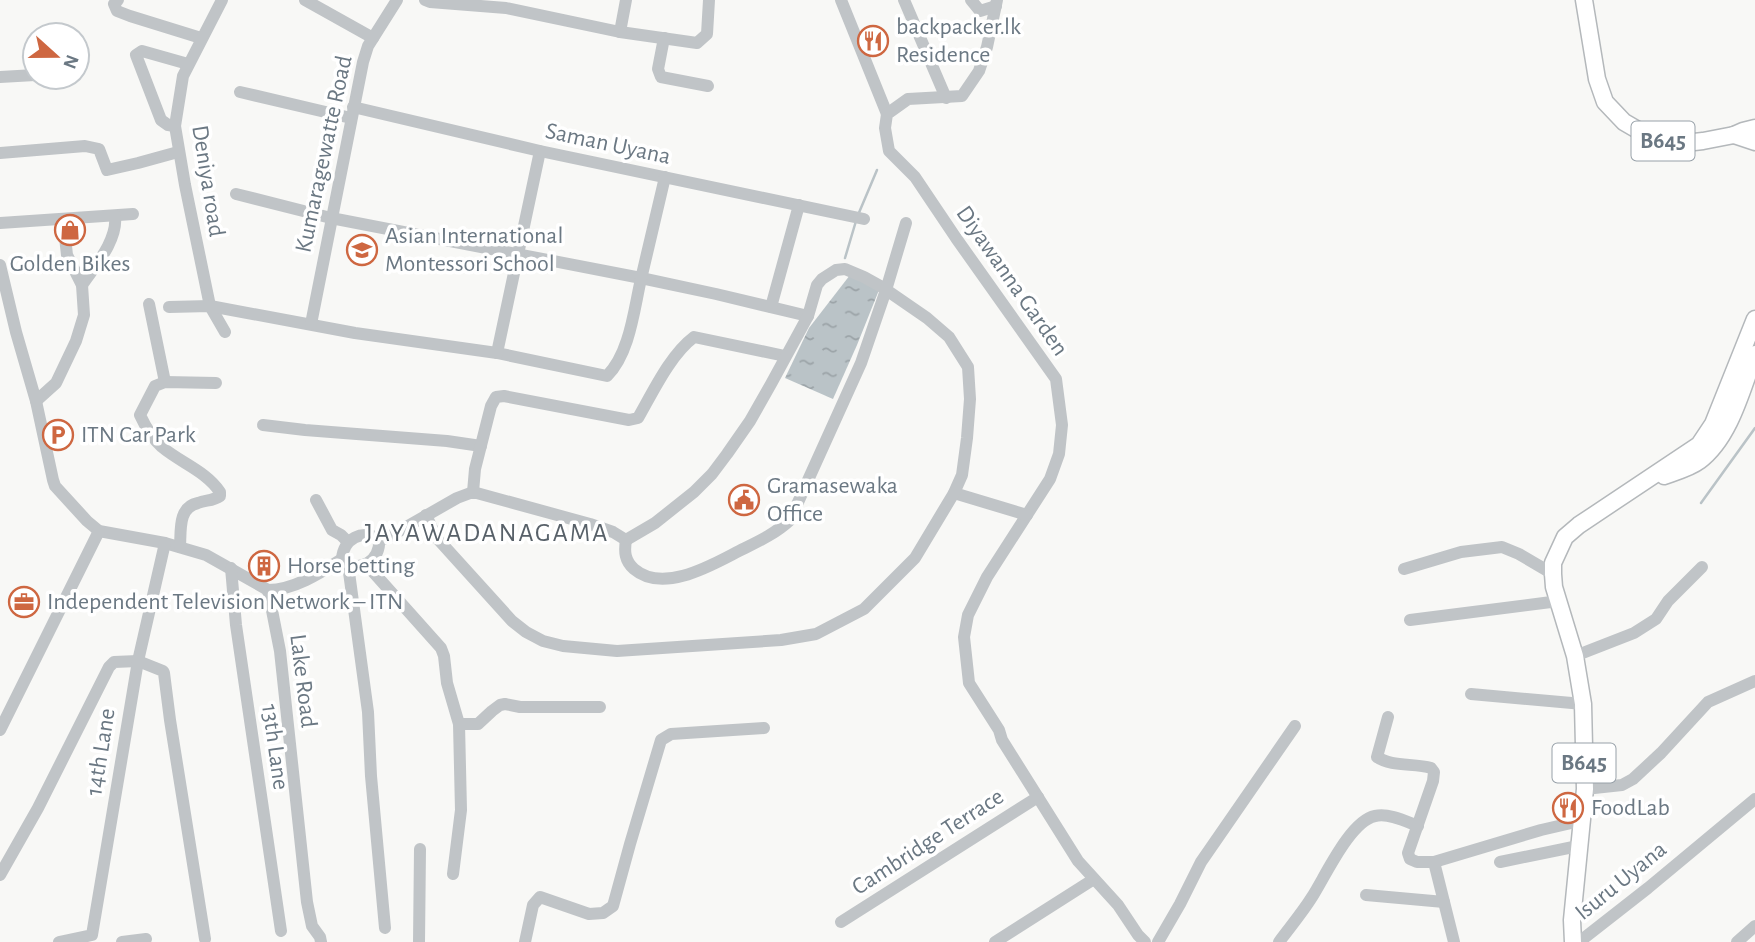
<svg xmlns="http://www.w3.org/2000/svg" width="1755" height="942" viewBox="0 0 1755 942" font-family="'Alegreya Sans',sans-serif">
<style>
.water{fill:url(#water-ripples)}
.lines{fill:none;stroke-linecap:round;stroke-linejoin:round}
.stream{stroke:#bac3c7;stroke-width:2.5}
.major-casing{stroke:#b4b8bb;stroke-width:19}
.minor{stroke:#c0c4c7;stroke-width:12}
.major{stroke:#fff;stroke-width:16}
.labels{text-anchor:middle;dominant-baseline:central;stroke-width:7;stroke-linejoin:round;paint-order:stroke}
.shield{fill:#fff;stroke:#97a0a8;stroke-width:2}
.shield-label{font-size:23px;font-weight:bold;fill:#6b7883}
.poi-label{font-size:24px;fill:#6b7883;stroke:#fff;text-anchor:start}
.street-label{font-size:24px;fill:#6b7883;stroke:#fff}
.neighbourhood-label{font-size:26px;letter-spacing:2px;fill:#586169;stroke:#fff}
</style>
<defs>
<pattern id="water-ripples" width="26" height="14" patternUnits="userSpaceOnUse" patternTransform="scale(1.75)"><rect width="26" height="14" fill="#bac3c7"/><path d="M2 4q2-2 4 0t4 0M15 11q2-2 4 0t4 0" fill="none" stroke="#9ba3a7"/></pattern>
</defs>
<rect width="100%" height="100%" fill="#f8f8f6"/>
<polygon class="water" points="850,275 879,290 857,345 833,399 785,378 809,328"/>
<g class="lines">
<g class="stream">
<polyline points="858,215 877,170"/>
<polyline points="845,258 856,221"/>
<polyline points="1701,503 1755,428"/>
</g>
<g class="major-casing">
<g id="major">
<polyline points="1584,0 1597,79 1605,102 1624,122 1655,140 1685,143 1703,141 1734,135 1743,131 1755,128"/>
<polyline points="1734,135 1755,142"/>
<path d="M1664,476C1675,472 1690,468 1699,461C1730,438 1742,389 1755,354"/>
<polyline points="1573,942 1572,920 1585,789 1583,704 1575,656 1554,587 1553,574 1553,563 1565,537 1579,525 1699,445 1713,424 1755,319"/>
</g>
</g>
<g class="minor">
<polyline points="118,0 114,4 117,11 130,16 201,38"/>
<polyline points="222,0 183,76 175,126 185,185 210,306 225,332"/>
<polyline points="305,0 373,38"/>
<polyline points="425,0 430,2 506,8 620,32 697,43 707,34 709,0"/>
<polyline points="841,0 887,114"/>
<polyline points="904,0 946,98"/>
<polyline points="971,0 980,11 996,6"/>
<polyline points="997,0 987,47 979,71 962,96 908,99 887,114 885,128 889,151 915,177 956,238 1056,379 1062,425 1059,454 1050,479 987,577 968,615 964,637 969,683 999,730 1002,740 1078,861 1118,905 1138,935 1145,942"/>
<polyline points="620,32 626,0"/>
<polyline points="664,38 658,69 661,77 708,86"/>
<polyline points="0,77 35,75"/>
<polyline points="240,92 351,118"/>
<polyline points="353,107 540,151 864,219"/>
<polyline points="175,126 168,125 161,120 136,55 142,51 188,64"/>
<polyline points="0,153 85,146 99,149 107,170 138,163 178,152"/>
<polyline points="236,194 331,218 641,278 716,294 808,316"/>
<polyline points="0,223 133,214"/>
<path d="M0,265L16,332L36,401L53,480L55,486L87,521L99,531L165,543L206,555L268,590C294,590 320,573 342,559"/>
<path d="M82,285C95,266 118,240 115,216"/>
<polyline points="149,304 165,382"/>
<path d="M169,307L210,306L355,333L497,353L607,376C630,353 634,309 641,279C649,245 657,211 665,177"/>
<polyline points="771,307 799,205"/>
<polyline points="311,324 363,62 368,46 397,0"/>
<polyline points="497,353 540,151"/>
<polyline points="36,401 56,383 76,341 84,315 82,285 67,255 63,219"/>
<polyline points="263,425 305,430 447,441 481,446"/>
<path d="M473,492L475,469L491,406L496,397L504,396L629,420L638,418C653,392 670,355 694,337L785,356"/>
<polyline points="954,493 1027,515"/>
<polyline points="316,500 332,530 341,535 348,542"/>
<polyline points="426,515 436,537 512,621 526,632 543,641 563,646 617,651 781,640 816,634 864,609 915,558 954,493 962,475 967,438 970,399 968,367 949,337 927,318 882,287 864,277 845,269 836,270 822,279 817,285 808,316 771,384 750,421 727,454 712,474 694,492 655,523 626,540"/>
<path d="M626,540C624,552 625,561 634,569C663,594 712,565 739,551C757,542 775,534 790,520L861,363L886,290L906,223"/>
<path d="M180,547C181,530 178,507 198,503C206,500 213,501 220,496V492C206,471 181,463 162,447C152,438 145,426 140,415L155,386L165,382L216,383"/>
<path d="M342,559C343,539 363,528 379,540L387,538L457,498L473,492L590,524L613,532L626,540"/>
<path d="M343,559C359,575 381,560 379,540"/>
<polyline points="366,564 441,648 444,656 447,683 459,724 461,810 453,874"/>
<polyline points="348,565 368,712 371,776 385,928"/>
<polyline points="231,568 236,625 281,931"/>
<polyline points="1404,569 1461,552 1502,547 1519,554 1553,574"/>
<polyline points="268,590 280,651 307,902 312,926 320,937 321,942"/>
<polyline points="1410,620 1559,601"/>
<polyline points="1575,656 1634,633 1656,619 1668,601 1702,567"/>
<polyline points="1471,694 1583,704"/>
<path d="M1388,717L1377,757C1391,767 1415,763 1431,768L1434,772L1433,781L1408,853L1410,859L1417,862H1434L1541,830L1580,821"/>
<polyline points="459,724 478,724 492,711 500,705 505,704 520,707 600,707"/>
<polyline points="0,730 99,531"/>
<polyline points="1585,789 1622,785 1633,779 1661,753 1708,702 1755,681"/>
<polyline points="1434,862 1454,942"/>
<polyline points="1500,862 1578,846"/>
<polyline points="0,875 38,808 109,667 114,662 138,661 163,671 164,673 170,720 205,939"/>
<polyline points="1366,895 1444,902"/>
<polyline points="841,922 1038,797"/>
<polyline points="59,942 92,935 138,661 165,543"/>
<polyline points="122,942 146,939"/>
<polyline points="419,942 420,849"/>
<polyline points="525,942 533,905 540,897 589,914 603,913 613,906 630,844 661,740 671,734 764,728"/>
<polyline points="995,942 1094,879"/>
<polyline points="1158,942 1180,904 1201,862 1295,726"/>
<path d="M1279,942C1290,927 1302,913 1312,897C1325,877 1350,821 1375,816C1389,813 1405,821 1418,826"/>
<polyline points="1579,942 1648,888 1755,799"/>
<polyline points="1737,942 1755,926"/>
</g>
<use href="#major" class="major"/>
</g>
<defs>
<g id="restaurant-ring" transform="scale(1.575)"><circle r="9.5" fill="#fff" stroke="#ce6741" stroke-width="1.5"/><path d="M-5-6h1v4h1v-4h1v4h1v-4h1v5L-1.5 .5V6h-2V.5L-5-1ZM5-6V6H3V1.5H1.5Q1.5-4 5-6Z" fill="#ce6741"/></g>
<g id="shop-ring" transform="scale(1.575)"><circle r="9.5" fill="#fff" stroke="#ce6741" stroke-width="1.5"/><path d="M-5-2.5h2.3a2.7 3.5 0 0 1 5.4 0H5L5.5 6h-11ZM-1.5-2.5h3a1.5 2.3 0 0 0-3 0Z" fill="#ce6741"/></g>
<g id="school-ring" transform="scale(1.575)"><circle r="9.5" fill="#fff" stroke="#ce6741" stroke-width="1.5"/><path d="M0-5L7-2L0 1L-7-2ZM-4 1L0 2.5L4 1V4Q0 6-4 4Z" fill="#ce6741"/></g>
<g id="parking-ring" transform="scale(1.575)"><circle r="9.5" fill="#fff" stroke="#ce6741" stroke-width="1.5"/><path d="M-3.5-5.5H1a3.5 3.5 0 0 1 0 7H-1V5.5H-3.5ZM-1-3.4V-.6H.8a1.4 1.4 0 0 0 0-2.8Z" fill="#ce6741"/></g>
<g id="civic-ring" transform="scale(1.575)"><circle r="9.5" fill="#fff" stroke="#ce6741" stroke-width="1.5"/><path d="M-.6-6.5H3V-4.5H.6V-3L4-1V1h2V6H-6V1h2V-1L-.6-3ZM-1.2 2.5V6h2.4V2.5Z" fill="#ce6741"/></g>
<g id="building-ring" transform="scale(1.575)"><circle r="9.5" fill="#fff" stroke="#ce6741" stroke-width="1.5"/><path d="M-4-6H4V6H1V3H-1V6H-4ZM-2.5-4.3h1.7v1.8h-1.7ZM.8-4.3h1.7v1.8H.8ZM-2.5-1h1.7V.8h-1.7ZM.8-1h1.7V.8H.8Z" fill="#ce6741"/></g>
<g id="office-ring" transform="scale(1.575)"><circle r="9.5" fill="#fff" stroke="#ce6741" stroke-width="1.5"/><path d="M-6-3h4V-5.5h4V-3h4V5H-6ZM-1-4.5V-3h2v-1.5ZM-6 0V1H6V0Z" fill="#ce6741"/></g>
</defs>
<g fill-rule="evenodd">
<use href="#restaurant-ring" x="873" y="41"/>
<use href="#shop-ring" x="70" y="230"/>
<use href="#school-ring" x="362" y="250"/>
<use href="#parking-ring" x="58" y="435"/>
<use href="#civic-ring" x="744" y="500"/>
<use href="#building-ring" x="264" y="566"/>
<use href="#office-ring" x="24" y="602"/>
<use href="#restaurant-ring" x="1568" y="808"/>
</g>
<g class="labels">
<g class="shield">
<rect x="1631.5" y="121.5" width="63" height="39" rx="5"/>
<rect x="1552.5" y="743.5" width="63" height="39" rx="5"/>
</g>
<g class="shield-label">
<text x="1663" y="141">B645</text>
<text x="1584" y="763">B645</text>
</g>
<g class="poi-label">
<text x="896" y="27">backpacker.lk<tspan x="896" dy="28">Residence</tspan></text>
<text x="385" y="236">Asian International<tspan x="385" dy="28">Montessori School</tspan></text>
<text x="70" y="264" text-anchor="middle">Golden Bikes</text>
<text x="81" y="435">ITN Car Park</text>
<text x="767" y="486">Gramasewaka<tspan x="767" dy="28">Office</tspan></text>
<text x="287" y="566">Horse betting</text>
<text x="47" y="602">Independent Television Network – ITN</text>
<text x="1591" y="808">FoodLab</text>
</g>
<g class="street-label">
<text transform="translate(608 144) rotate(12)">Saman Uyana</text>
<text transform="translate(324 154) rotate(-78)">Kumaragewatte Road</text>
<text transform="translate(208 181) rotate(81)">Deniya road</text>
<text transform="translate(1012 281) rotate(55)">Diyawanna Garden</text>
<text transform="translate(303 681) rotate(83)">Lake Road</text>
<text transform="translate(275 747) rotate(82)">13th Lane</text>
<text transform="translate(101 752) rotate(-81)">14th Lane</text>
<text transform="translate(928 842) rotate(-33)">Cambridge Terrace</text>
<text transform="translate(1621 881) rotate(-39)">Isuru Uyana</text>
</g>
<g class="neighbourhood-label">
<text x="487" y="533">JAYAWADANAGAMA</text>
</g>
</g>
<g transform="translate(56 56) rotate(111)"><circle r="33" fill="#ffffff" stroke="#c4c9cd" stroke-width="2"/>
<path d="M0-5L12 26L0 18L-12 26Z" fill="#ce6741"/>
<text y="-10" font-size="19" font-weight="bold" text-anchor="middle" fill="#6b7883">N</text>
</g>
</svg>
